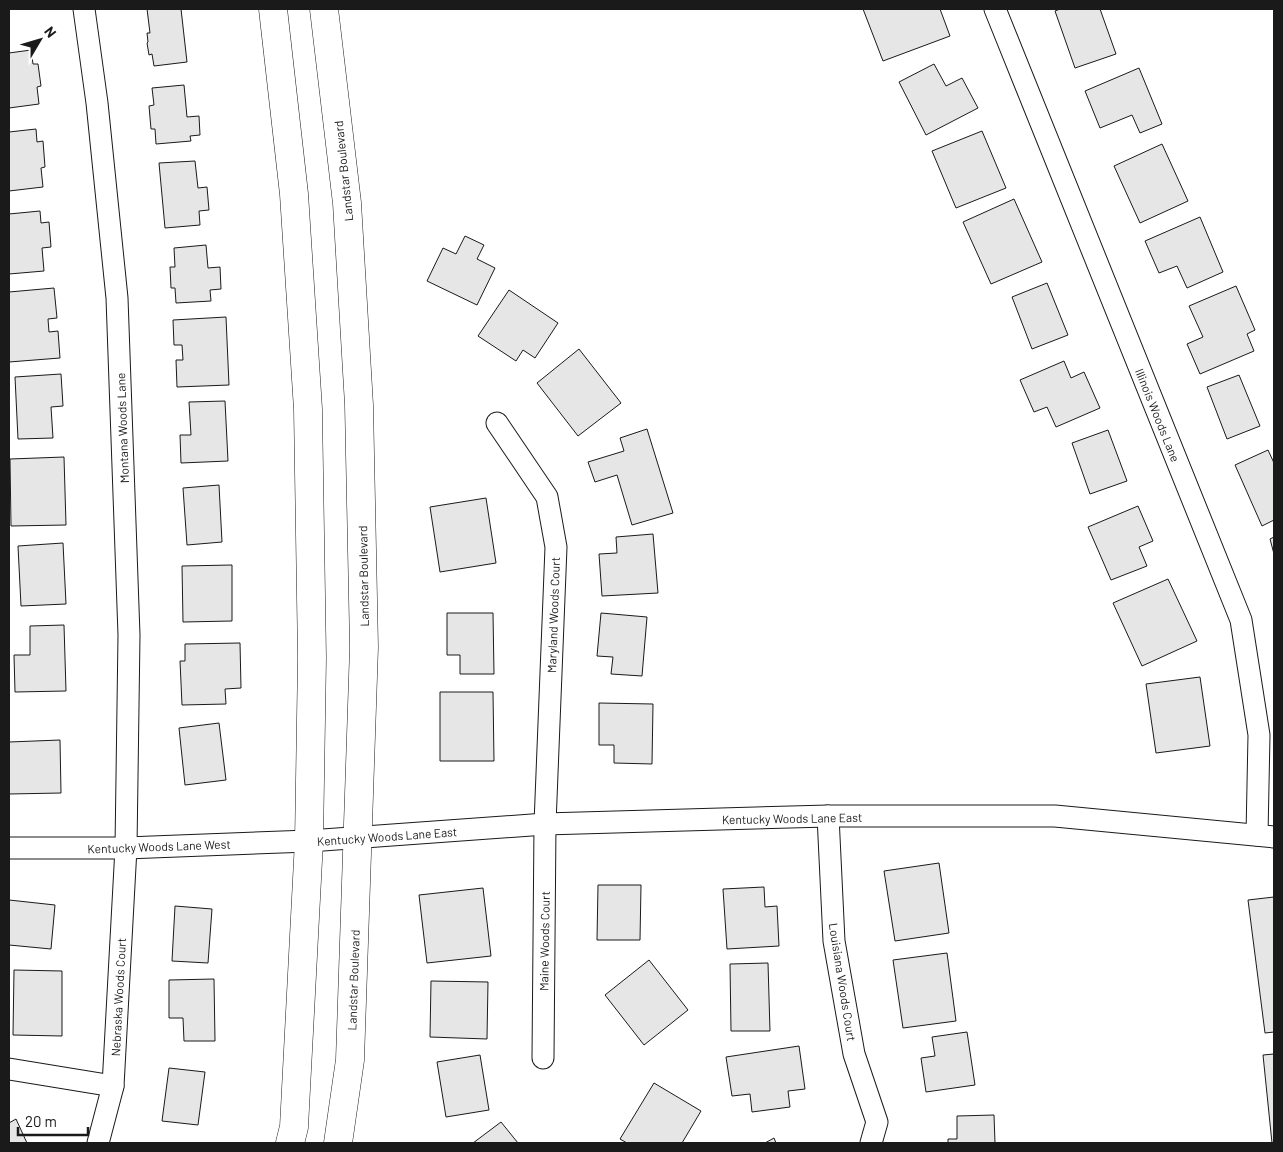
<svg xmlns="http://www.w3.org/2000/svg" width="1283" height="1152" viewBox="0 0 1283 1152" font-family="Barlow,sans-serif">
<style>
.building{fill:#e6e6e6;stroke:#1a1a1a}
.lines{fill:none;stroke-linecap:round;stroke-linejoin:round}
.street-casing{stroke:#1a1a1a;stroke-width:23}
.secondary-casing{stroke:#1a1a1a;stroke-width:29}
.street{stroke:#fff;stroke-width:21}
.secondary{stroke:#fff;stroke-width:28}
.labels{text-anchor:middle;dominant-baseline:central;stroke-width:4;stroke-linejoin:round;paint-order:stroke}
.street-label{font-size:12px;fill:#1a1a1a;stroke:#fff}
</style>
<rect width="100%" height="100%" fill="#fff"/>
<g class="building">
<polygon points="147,9 181,9 187,62 154,66 152,54 149,55 147,43 148,42 147,33 150,33"/>
<polygon points="863,9 940,9 950,36 883,61"/>
<polygon points="1060,9 1100,9 1116,54 1075,68 1055,11"/>
<polygon points="31,50 33,64 38,64 41,86 37,87 39,104 9,108 9,53"/>
<polygon points="934,64 946,86 962,78 978,108 926,135 899,82"/>
<polygon points="1139,68 1162,124 1140,133 1132,115 1100,128 1085,91"/>
<polygon points="184,85 187,117 199,116 200,135 190,136 191,141 156,144 155,129 151,129 149,106 154,105 152,88"/>
<polygon points="36,129 37,142 43,141 45,167 41,168 43,187 9,191 9,132"/>
<polygon points="982,131 1006,188 956,208 932,151"/>
<polygon points="1162,144 1188,201 1140,223 1114,166"/>
<polygon points="195,161 198,188 207,187 209,210 199,211 200,225 165,228 159,163"/>
<polygon points="1014,199 1042,262 991,284 963,222"/>
<polygon points="40,211 41,223 49,222 51,247 42,248 44,271 9,274 9,214"/>
<polygon points="1200,217 1223,272 1187,288 1177,266 1159,273 1145,241"/>
<polygon points="465,236 484,245 477,259 495,268 477,305 427,281 443,248 456,254"/>
<polygon points="206,245 208,268 220,267 221,289 210,290 211,301 176,303 175,288 171,288 170,267 175,267 174,248"/>
<polygon points="1047,283 1068,335 1032,349 1012,297"/>
<polygon points="1236,286 1255,330 1247,334 1254,351 1200,374 1187,344 1203,337 1189,306"/>
<polygon points="54,288 57,318 48,319 49,332 58,331 60,358 9,362 9,292"/>
<polygon points="509,290 558,323 535,358 523,350 516,361 478,336"/>
<polygon points="226,317 229,385 177,387 176,360 183,360 182,345 174,345 173,320"/>
<polygon points="579,349 621,403 578,436 537,383"/>
<polygon points="1064,361 1071,378 1084,372 1100,408 1056,427 1047,407 1034,412 1020,380"/>
<polygon points="61,374 63,406 51,407 53,438 18,439 15,377"/>
<polygon points="1239,375 1260,426 1227,439 1207,387"/>
<polygon points="225,401 228,461 181,463 180,435 191,435 189,402"/>
<polygon points="647,429 673,513 632,525 617,475 595,482 588,462 624,451 620,438"/>
<polygon points="1108,430 1127,481 1090,494 1072,443"/>
<polygon points="1268,450 1274,463 1274,520 1262,526 1235,465"/>
<polygon points="64,457 66,525 11,526 10,459"/>
<polygon points="219,485 222,542 187,545 183,488"/>
<polygon points="486,498 496,563 440,572 430,507"/>
<polygon points="1138,506 1153,541 1139,547 1147,566 1111,580 1088,527"/>
<polygon points="653,534 658,593 602,596 599,554 617,553 616,537"/>
<polygon points="1274,537 1274,554 1270,539"/>
<polygon points="63,543 66,604 21,606 18,546"/>
<polygon points="232,565 232,621 183,622 182,566"/>
<polygon points="1168,579 1197,641 1142,666 1113,603"/>
<polygon points="447,613 493,613 494,674 460,674 460,655 447,655"/>
<polygon points="601,613 647,617 642,676 611,674 613,657 597,656"/>
<polygon points="64,625 66,691 15,692 14,655 30,655 30,626"/>
<polygon points="240,643 241,688 225,689 226,704 182,705 180,661 185,661 185,644"/>
<polygon points="1200,677 1210,746 1156,753 1146,684"/>
<polygon points="440,692 493,692 494,761 440,761"/>
<polygon points="599,703 653,704 652,764 614,763 614,745 599,745"/>
<polygon points="219,723 226,780 185,785 179,728"/>
<polygon points="60,740 61,793 9,794 9,742"/>
<polygon points="939,863 949,933 895,941 884,871"/>
<polygon points="598,885 641,885 640,940 597,940"/>
<polygon points="764,887 765,907 777,906 779,946 727,949 723,889"/>
<polygon points="483,888 491,956 427,963 419,895"/>
<polygon points="1274,897 1274,1032 1265,1033 1248,900"/>
<polygon points="9,900 55,905 51,949 9,945"/>
<polygon points="175,906 212,909 208,963 172,961"/>
<polygon points="947,953 956,1021 903,1028 893,960"/>
<polygon points="649,960 688,1010 644,1045 605,995"/>
<polygon points="768,963 770,1031 731,1031 730,964"/>
<polygon points="14,970 62,971 62,1036 13,1035"/>
<polygon points="214,979 215,1041 184,1041 183,1018 169,1018 169,980"/>
<polygon points="431,981 488,982 487,1039 430,1037"/>
<polygon points="967,1032 975,1085 926,1092 921,1058 935,1056 932,1037"/>
<polygon points="799,1046 805,1089 788,1091 790,1107 752,1112 750,1094 732,1096 726,1057"/>
<polygon points="1274,1054 1274,1143 1272,1143 1263,1055"/>
<polygon points="480,1055 489,1110 446,1117 437,1062"/>
<polygon points="169,1068 205,1072 198,1125 162,1121"/>
<polygon points="654,1083 701,1111 682,1143 627,1143 620,1139"/>
<polygon points="994,1115 995,1143 948,1143 948,1139 957,1139 957,1116"/>
<polygon points="16,1119 27,1143 9,1143 9,1123"/>
<polygon points="501,1122 518,1143 473,1143"/>
<polygon points="774,1138 776,1143 765,1143"/>
</g>
<g class="lines">
<g class="street-casing">
<g id="street">
<polyline points="84,9 97,103 117,298 129,635 126,848 113,1086 98,1143"/>
<polyline points="995,9 1241,620 1259,735 1257,835"/>
<polyline points="497,423 547,497 556,547 545,824 543,1058"/>
<polyline points="828,816 834,941 854,1054 877,1122 871,1143"/>
<polyline points="9,848 126,848 309,841 545,824 828,816 1055,816 1274,837"/>
<polyline points="9,1069 113,1086"/>
</g>
</g>
<g class="secondary-casing">
<g id="secondary">
<polyline points="273,9 294,194 308,409 312,658 309,841 294,1127 290,1143"/>
<polyline points="324,9 347,203 359,405 364,647 350,1060 338,1143"/>
</g>
</g>
<use href="#street" class="street"/>
<use href="#secondary" class="secondary"/>
</g>
<g class="labels">
<g class="street-label">
<text transform="translate(343 171) rotate(-96)">Landstar Boulevard</text>
<text transform="translate(1158 415) rotate(68)">Illinois Woods Lane</text>
<text transform="translate(122 428) rotate(-92)">Montana Woods Lane</text>
<text transform="translate(363 576) rotate(-91)">Landstar Boulevard</text>
<text transform="translate(553 615) rotate(-88)">Maryland Woods Court</text>
<text transform="translate(792 818) rotate(-1)">Kentucky Woods Lane East</text>
<text transform="translate(387 836) rotate(-4)">Kentucky Woods Lane East</text>
<text transform="translate(159 846) rotate(-2)">Kentucky Woods Lane West</text>
<text transform="translate(544 941) rotate(-89)">Maine Woods Court</text>
<text transform="translate(353 980) rotate(-88)">Landstar Boulevard</text>
<text transform="translate(843 982) rotate(81)">Louisiana Woods Court</text>
<text transform="translate(118 997) rotate(-87)">Nebraska Woods Court</text>
</g>
</g>
<rect width="1283" height="1152" fill="none" stroke="#1a1a1a" stroke-width="20"/>
<g transform="translate(40 40) rotate(52)" stroke="#ffffff" stroke-width="4" paint-order="stroke">
<path d="M0-4L9 19L0 12L-9 19Z" fill="#1a1a1a"/>
<text y="-8" font-size="14" font-weight="bold" text-anchor="middle" fill="#1a1a1a">N</text>
</g>
<path d="M18 1127v8h70v-8" fill="none" stroke="#1a1a1a" stroke-width="2.5"/>
<text x="25" y="1127" font-size="15" fill="#1a1a1a" stroke="#ffffff" stroke-width="4" paint-order="stroke">20 m</text>
</svg>
